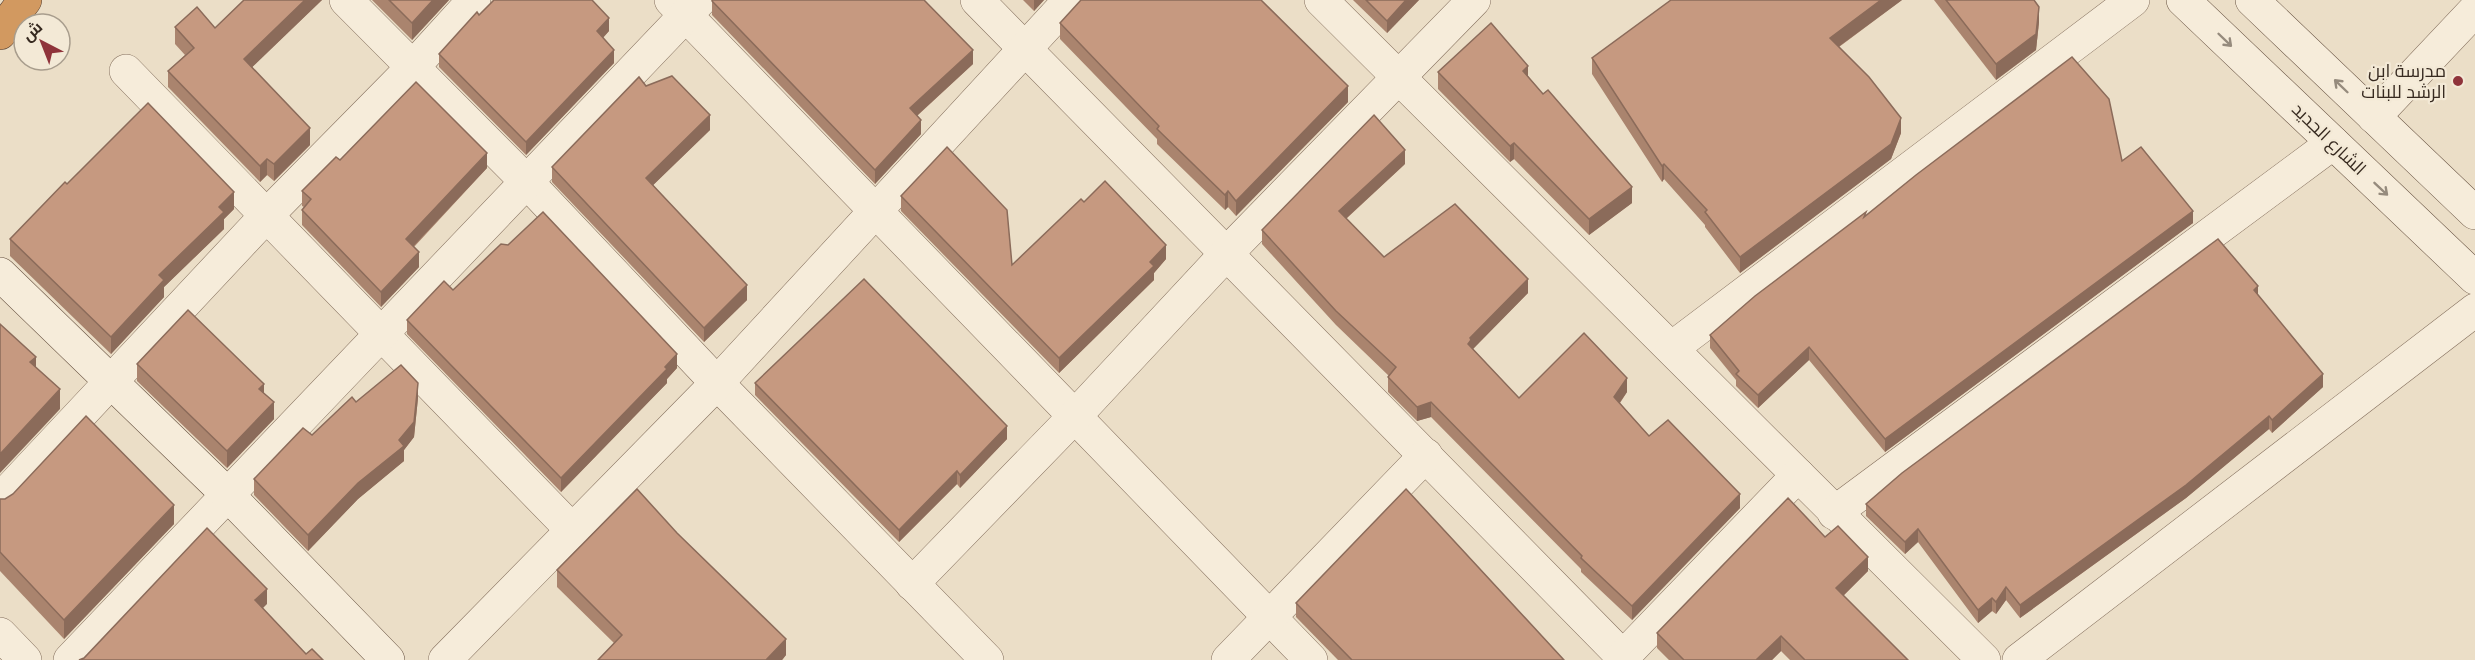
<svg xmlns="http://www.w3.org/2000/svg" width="2475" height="660" viewBox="0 0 2475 660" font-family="'Times New Roman',Cairo,serif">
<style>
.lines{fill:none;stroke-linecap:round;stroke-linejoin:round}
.street-casing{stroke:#85705e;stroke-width:34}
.secondary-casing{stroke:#675241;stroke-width:34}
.highway-casing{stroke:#533f32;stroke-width:34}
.street{stroke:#f6ecda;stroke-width:33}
.secondary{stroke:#f6ecda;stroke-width:33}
.highway{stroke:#d29960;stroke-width:33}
.wall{fill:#aa846e}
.shaded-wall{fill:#8b6b5a}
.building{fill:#c69980;stroke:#8b6b5a;stroke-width:1.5}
.oneway{stroke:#968b7d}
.poi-dot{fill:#8f333a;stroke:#f3e9d6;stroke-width:2}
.labels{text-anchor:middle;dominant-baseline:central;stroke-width:4.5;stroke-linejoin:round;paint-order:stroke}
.poi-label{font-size:18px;fill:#372a20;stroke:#f3e9d6;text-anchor:end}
.street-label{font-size:18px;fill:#372a20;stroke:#f3e9d6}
</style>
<rect width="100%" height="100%" fill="#ebdec7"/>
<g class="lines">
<g class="street-casing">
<g id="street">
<polyline points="346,0 527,182 717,383 987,660"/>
<polyline points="671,0 1311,660"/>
<polyline points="977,0 1626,660"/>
<polyline points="1321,0 1984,660"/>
<polyline points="126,71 573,531"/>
<polyline points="2374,117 2475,10"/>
<polyline points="1672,348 2133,0"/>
<polyline points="0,500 266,216 413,67 474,0"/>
<polyline points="1834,513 2333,143"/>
<polyline points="912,584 1075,416 1226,254 1474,0"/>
<polyline points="0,634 25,660"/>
<polyline points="70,660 700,0"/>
<polyline points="445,660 717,383 1070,0"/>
<polyline points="1228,660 1426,455"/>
<polyline points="1620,660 1798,475"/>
<polyline points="2019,660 2475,310"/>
</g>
</g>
<g class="secondary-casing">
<g id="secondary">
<polyline points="2183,0 2475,278"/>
<polyline points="2252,0 2475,213"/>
<polyline points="0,274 227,494 388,660"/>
</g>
</g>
<g class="highway-casing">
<polyline id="highway" points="0,33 25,0"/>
</g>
<use href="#street" class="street"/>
<use href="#secondary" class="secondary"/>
<use href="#highway" class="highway"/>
</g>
<g class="wall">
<polygon points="244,0 322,0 252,67 310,145 274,181 267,175 260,182 168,87 168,71 185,55 175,44 175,27 215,28"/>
<polygon points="372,0 449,0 412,40"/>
<polygon points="1023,0 1044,0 1034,11"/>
<polygon points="1353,0 1419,0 1387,33"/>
<polygon points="1902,0 1839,47 1901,133 1891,159 1740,273 1705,227 1705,225 1664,179 1662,182 1592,74 1592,58"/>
<polygon points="1934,0 2034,0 2039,22 2036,50 1996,80"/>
<polygon points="712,1 973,64 917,116 921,134 875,184 712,15"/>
<polygon points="1060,23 1348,102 1236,216 1228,207 1225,210 1157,144 1157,139 1060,39"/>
<polygon points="609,31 603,38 614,63 526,155 439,67 439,54"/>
<polygon points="1438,72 1528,76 1632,203 1589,235 1514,159 1510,162 1438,89"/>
<polygon points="646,86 710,130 653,185 747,300 704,342 552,182 552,167"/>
<polygon points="340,160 487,168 414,247 419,267 381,307 302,225 302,210 304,207 302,206 302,191"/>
<polygon points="2122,161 2193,223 1885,452 1809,360 1758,408 1736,386 1736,380 1710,348 1710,335 1866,215"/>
<polygon points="1405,164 1346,219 1384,257 1528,293 1473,349 1519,398 1627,392 1620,403 1649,436 1740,508 1632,620 1581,572 1581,569 1431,417 1417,421 1388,392 1388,377 1389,376 1336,325 1262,244 1262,230"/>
<polygon points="67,184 234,209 224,219 224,229 164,287 164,297 111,354 10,256 10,239"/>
<polygon points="901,196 1012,265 1084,202 1166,259 1154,273 1154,280 1059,373 901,211"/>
<polygon points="453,290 677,368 667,379 667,383 561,492 407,334 407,320"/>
<polygon points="2258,295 2323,387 2272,433 2269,429 2186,498 2020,618 2006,600 1996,614 1992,611 1978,623 1918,542 1905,554 1866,516 1866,504"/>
<polygon points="137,364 264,393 274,419 227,468 137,381"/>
<polygon points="755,383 1007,439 960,488 957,484 899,542 755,395"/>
<polygon points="418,398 414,437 404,450 404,461 358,499 308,551 254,495 254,479 356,402"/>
<polygon points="0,499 174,524 64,639 0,571"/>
<polygon points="1825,537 1868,571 1843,596 1908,660 1790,660 1781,651 1772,660 1669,660 1657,648 1657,633"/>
<polygon points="557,570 786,655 782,660 598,660 614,643 557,587"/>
<polygon points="1296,603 1564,660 1338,660 1296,617"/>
</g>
<g class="shaded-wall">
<polygon points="305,0 322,0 244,75 244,59"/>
<polygon points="433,0 449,0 412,40 412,23"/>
<polygon points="1034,0 1044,0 1034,11"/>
<polygon points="1406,0 1419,0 1387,33 1387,21"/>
<polygon points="1881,0 1902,0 1830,53 1830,38"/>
<polygon points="2039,7 2039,22 2036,50 1996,80 1996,64"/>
<polygon points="609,18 609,31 597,44 597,31"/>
<polygon points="614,50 614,63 526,155 526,142"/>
<polygon points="973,50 973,64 910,122 910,108"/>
<polygon points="1528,66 1528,83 1523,71"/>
<polygon points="1348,86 1348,102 1236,216 1236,201"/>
<polygon points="710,115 710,130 646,192 646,178"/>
<polygon points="1901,118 1901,133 1891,159 1740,273 1740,257"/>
<polygon points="921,120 921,134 875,184 875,170"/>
<polygon points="310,128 310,145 274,181 274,164"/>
<polygon points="1514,143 1514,159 1510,162 1510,146"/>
<polygon points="1405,150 1405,164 1339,225 1339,211"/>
<polygon points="487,153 487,168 406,254 406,239"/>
<polygon points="267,159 267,175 260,182 260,166"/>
<polygon points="1664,164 1664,179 1662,182 1662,166"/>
<polygon points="1632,187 1632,203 1589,235 1589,219"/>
<polygon points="1228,191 1228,207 1225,210 1225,195"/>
<polygon points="234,192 234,209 224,219 224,229 164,287 164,297 111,354 111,337 159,275 219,207"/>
<polygon points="2193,211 2193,223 1885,452 1885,439"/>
<polygon points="1166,245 1166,259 1154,273 1154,280 1059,373 1059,358"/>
<polygon points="419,252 419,267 381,307 381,292"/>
<polygon points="1528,279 1528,293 1471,351 1468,344 1470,338"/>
<polygon points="747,285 747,300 704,342 704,328"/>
<polygon points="2258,286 2258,299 2254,290"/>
<polygon points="1809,347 1809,360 1758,408 1758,395"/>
<polygon points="677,354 677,368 667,379 667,383 561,492 561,478"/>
<polygon points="36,357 36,376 30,362"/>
<polygon points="2323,374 2323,387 2272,433 2272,420"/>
<polygon points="1627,378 1627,392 1614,411 1614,397"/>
<polygon points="418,383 418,398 414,437 404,450 404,461 358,499 308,551 308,535 399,440"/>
<polygon points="264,384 264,402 259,389"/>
<polygon points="60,389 60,409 0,473 0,454"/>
<polygon points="274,402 274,419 227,468 227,451"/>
<polygon points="1431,402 1431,417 1417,421 1417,407"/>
<polygon points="2269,416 2269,429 2186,498 2020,618 2020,605"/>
<polygon points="1007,426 1007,439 960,488 960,475"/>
<polygon points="957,471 957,484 899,542 899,530"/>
<polygon points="1740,494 1740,508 1632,620 1632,606"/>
<polygon points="174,505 174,524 64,639 64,620"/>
<polygon points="1918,529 1918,542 1905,554 1905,542"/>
<polygon points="1868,557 1868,571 1836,603 1836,588"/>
<polygon points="2006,587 2006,600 1996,614 1996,602"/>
<polygon points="267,589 267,604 255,616 255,600"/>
<polygon points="1992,598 1992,611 1978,623 1978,610"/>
<polygon points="1781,636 1781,651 1772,660 1756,660"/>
<polygon points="786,639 786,655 782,660 766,660"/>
</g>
<g class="building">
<polygon points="244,0 305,0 244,59 310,128 274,164 267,159 260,166 168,71 194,48 175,27 197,7 215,28"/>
<polygon points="389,0 433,0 412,23"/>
<polygon points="494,0 592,0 609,18 597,31 614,50 526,142 439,54 477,12 479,15"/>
<polygon points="712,0 924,0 973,50 910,108 921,120 875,170 712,1"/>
<polygon points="1081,0 1261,0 1348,86 1236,201 1228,191 1225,195 1157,129 1159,126 1060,23"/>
<polygon points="1366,0 1406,0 1387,21"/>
<polygon points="1671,0 1881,0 1830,38 1869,77 1901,118 1891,144 1740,257 1705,212 1707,210 1664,164 1662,166 1592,58"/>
<polygon points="1946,0 2034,0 2039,7 2036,34 1996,64"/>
<polygon points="1491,23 1528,66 1523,71 1543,94 1548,90 1632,187 1589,219 1514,143 1510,146 1438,72"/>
<polygon points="2072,57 2109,99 2122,161 2141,147 2193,211 1885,439 1809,347 1758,395 1736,374 1739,371 1710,335 1755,296 1866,212 1864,217 1916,175"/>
<polygon points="672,76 710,115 646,178 747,285 704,328 552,167 639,77 646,86"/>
<polygon points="416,82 487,153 406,239 419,252 381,292 302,210 311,199 302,191 336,157 340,160"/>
<polygon points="148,103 234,192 219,207 224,212 159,275 164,280 111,337 10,239 65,182 67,184"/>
<polygon points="1374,115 1405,150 1339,211 1384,257 1455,204 1528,279 1470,338 1471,340 1468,344 1519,398 1584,333 1627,378 1614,397 1649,436 1668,420 1740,494 1632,606 1581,558 1582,556 1431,402 1417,407 1388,377 1396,367 1336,311 1262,230"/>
<polygon points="947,147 1007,210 1012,265 1081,199 1084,202 1105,181 1166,245 1150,262 1154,266 1059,358 901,196"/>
<polygon points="543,212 677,354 665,367 667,369 561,478 407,320 444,281 453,290 501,244 508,245"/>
<polygon points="2218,239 2258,286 2254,290 2323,374 2272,420 2269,416 2186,485 2020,605 2006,587 1996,602 1992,598 1978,610 1918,529 1905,542 1866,504 1902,473"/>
<polygon points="864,279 1007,426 960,475 957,471 899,530 755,383"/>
<polygon points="188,310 264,384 259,389 274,402 227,451 137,364"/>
<polygon points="0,324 36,357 30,362 60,389 0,454"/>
<polygon points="401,365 418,383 414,422 399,440 404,446 358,483 308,535 254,479 303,428 312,435 352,397 356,402"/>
<polygon points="86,416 174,505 64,620 0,552 0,499 5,499 13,494"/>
<polygon points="637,489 677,533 786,639 766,660 598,660 622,635 557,570"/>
<polygon points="1406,489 1564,660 1352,660 1296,603"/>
<polygon points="1788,498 1825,537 1838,526 1868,557 1836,588 1908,660 1805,660 1781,636 1756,660 1684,660 1657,633"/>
<polygon points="207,528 267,589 255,600 306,654 312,649 323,660 79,660 84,658"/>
</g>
<defs><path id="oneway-shaft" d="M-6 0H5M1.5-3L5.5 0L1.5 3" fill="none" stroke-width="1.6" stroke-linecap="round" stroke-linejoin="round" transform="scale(1.5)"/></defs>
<g class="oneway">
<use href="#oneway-shaft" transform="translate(2225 40) rotate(44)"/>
<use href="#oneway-shaft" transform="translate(2341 86) rotate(-136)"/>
<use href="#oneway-shaft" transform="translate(2381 189) rotate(43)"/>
</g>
<circle class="poi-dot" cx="2458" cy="81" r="6"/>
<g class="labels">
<g class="poi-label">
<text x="2446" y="71">مدرسة ابن<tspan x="2446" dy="21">الرشد للبنات</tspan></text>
</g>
<g class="street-label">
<text transform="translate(2329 139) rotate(44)">الشارع الجديد</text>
</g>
</g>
<g transform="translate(42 42) rotate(318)"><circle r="28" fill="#f3e9d6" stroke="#a89d8d" stroke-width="1.5"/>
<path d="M0-4.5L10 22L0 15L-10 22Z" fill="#8f333a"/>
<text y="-9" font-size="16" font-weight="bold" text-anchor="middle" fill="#372a20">ش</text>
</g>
</svg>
